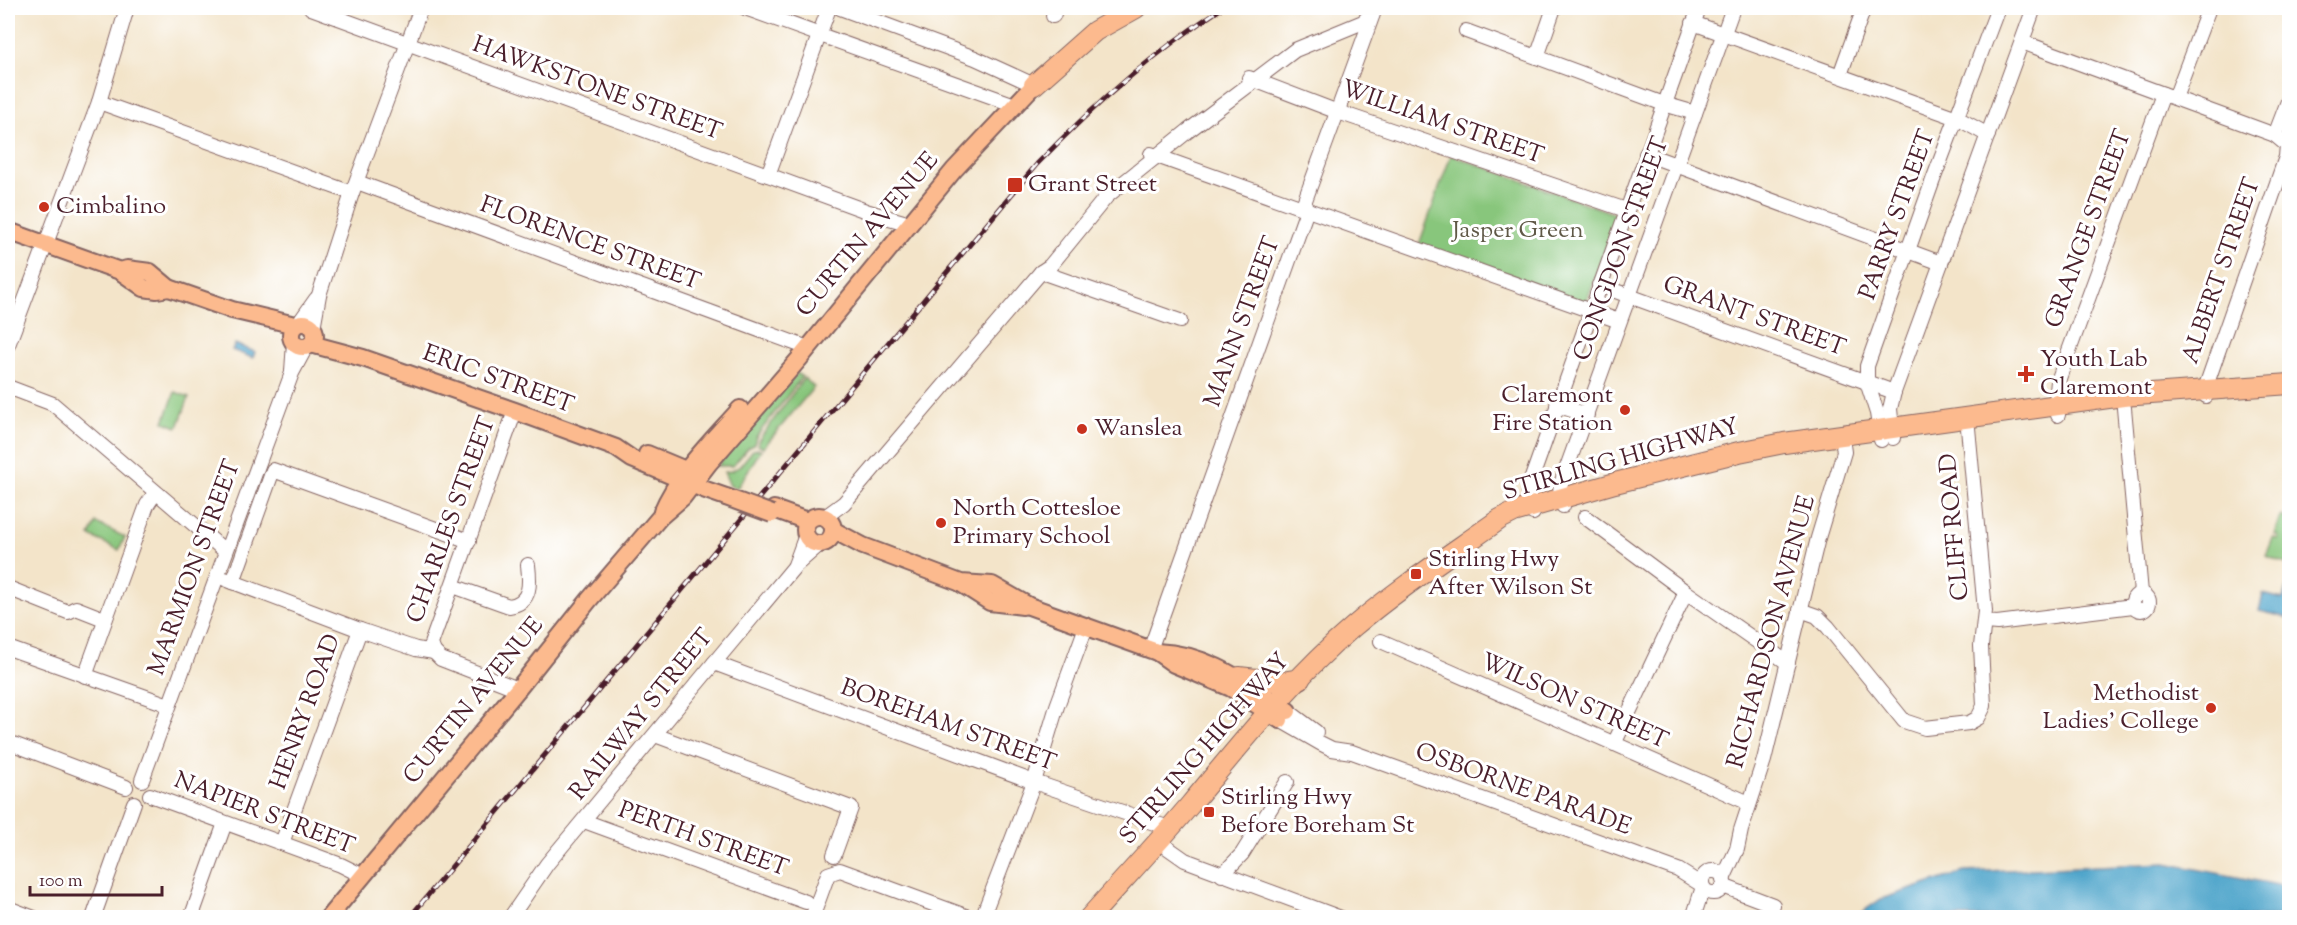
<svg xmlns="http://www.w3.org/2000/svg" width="2297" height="925" viewBox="0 0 2297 925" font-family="'Sorts Mill Goudy',serif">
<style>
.green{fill:#88c67c;stroke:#697254;stroke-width:1.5}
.water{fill:#4da4ca;stroke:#4c627a;stroke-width:1.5}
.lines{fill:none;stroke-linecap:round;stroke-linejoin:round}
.minor-casing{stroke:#856462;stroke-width:16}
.major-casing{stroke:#856462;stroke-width:20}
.highway-casing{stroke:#856462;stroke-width:22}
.minor{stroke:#fff;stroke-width:14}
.major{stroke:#fcba8e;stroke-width:16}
.highway{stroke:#fcba8e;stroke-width:20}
.rail-casing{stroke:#4a1f2b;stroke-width:5}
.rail{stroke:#fff;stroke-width:3;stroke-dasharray:9;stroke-linecap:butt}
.major-bridge-casing{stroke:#856462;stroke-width:20;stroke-linecap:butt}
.major-bridge{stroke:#fcba8e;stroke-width:16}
.poi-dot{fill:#c8321e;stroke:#fff;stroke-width:2}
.labels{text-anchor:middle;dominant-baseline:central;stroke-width:6;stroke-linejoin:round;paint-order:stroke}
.street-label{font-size:24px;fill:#4a1f2b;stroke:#fff}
.poi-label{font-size:24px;fill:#4a1f2b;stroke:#fff;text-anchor:start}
.park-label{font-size:24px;fill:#605947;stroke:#fff}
</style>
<rect width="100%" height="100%" fill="#fff"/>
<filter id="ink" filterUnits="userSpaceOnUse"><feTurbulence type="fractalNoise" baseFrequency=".0167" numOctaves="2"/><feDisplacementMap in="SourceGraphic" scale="12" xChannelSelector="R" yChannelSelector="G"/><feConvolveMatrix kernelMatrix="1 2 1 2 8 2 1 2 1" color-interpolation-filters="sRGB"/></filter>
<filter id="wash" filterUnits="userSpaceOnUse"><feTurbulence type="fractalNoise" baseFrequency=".008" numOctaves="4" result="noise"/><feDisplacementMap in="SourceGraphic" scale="24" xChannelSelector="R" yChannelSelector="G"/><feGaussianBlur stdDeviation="1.35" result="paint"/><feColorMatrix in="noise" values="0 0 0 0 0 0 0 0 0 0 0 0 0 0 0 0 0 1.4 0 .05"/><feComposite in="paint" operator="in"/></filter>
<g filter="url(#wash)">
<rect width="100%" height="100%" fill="#f3e4c9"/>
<g class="green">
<polygon points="1451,155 1618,215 1585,306 1418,247"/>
<polygon points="797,373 802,377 756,437 754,445 748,448 733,466 717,466"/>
<polygon points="804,378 814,387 763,448 758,445 758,441"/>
<polygon points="175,392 189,397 178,427 164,422"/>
<polygon points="758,449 761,450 737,488 730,486 724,472 731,471 739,467 753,450"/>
<polygon points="2281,516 2289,519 2289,565 2266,556 2273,538 2278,539 2278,536 2274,535"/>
<polygon points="96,523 125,537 119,550 90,536"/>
</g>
<g class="water">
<polygon points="235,344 255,352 253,358 232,350"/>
<polygon points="2286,588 2289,589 2289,618 2259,611 2263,594 2283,599"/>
<polygon points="2165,863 2289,887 2289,917 1855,917 1881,899 1964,872"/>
</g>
</g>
<g filter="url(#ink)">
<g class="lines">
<g class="minor-casing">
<g id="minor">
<polyline points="311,8 869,212 910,224"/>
<polyline points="745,8 1015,105"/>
<polyline points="840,8 975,58 1034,85"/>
<polyline points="1053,16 1056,8"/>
<polyline points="1693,23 1957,118 1988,135"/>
<polyline points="1466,31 1664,104 1695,113"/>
<polyline points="2022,42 2275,135"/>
<polyline points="1537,57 1554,8"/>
<polyline points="1840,75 1864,8"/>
<polyline points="1249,78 1338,112 1626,210"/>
<polyline points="2175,98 2209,8"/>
<polyline points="99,102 352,193"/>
<polyline points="1151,154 1619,321"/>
<polyline points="1646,154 1941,263"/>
<polyline points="768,175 829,8"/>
<polyline points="357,182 808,348"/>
<polyline points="1041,272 1180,321"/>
<polyline points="1599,285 1894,392"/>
<polyline points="299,323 316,299"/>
<polyline points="313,328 319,295 352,193 421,8"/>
<polyline points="8,345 99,102 127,8"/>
<polyline points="292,371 294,343"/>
<polyline points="8,387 53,404 225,551"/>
<polyline points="2206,396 2205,389 2286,157 2287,145 2275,135 2290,96"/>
<polyline points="1557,405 1587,415"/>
<polyline points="2124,408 2141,593"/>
<polyline points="515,411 431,644 434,652 441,659 518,689"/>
<polyline points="2058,415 2056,401 2058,381 2163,94"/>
<polyline points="1893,438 1890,409 1894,392 2034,8"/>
<polyline points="1881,440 1877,413 1867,382 1867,366 1933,180 1998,8"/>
<polyline points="1563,506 1560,493 1561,484 1733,8"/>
<polyline points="1533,513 1529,503 1529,486 1699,8"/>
<polyline points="825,517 844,503 1041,272 1050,266 1107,196 1188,131 1295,50 1363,22 1374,11"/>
<polyline points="1585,517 1686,592 1788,663"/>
<polyline points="795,565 806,535"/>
<polyline points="225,579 360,630 416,649 434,652"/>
<polyline points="233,582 273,470 469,541"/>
<path d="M453,586L509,606C532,603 530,582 528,565"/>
<polyline points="8,588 68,612 76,608 104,619"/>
<circle cx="2141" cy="602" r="8"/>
<polyline points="1800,610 1817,616 1828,627 1904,721 1925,728 1969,723 1978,718 1984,706 1981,646 1985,611 1968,428"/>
<polyline points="1985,622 1997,623 2133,606"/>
<polyline points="1381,641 1749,803"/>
<polyline points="8,648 169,705"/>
<polyline points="1150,650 1307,210 1304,203 1373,14"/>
<polyline points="714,663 1034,782 1169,828"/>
<polyline points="85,676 147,505 155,493"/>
<polyline points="1288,711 1316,732"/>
<polyline points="1280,720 1320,743 1332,749 1352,752 1678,870 1702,885"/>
<polyline points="655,735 851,808 834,855"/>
<polyline points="8,742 126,787"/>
<polyline points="1614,744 1686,592"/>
<polyline points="142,780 292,373 306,347"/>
<polyline points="150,795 341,865 363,876"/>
<polyline points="584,821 806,902"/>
<polyline points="1158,841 1185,860 1341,918"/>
<polyline points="282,843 360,630"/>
<circle cx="1713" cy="882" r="11"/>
<polyline points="1222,875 1242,854 1287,782"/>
<polyline points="1723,879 1737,849 1741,830 1764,760 1818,538 1844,452 1843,445"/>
<polyline points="1723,886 1773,905"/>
<polyline points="8,908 34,918"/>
<polyline points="93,918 134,803"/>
<polyline points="191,918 225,823"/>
<polyline points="510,918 547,864 714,663 795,566 821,543"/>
<polyline points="812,918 828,874 840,870 971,918"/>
<polyline points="982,918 1034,782 1057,706 1086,627"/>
<polyline points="1693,918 1703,887"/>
</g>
</g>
<g class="major-casing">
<g id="major">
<polyline points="8,231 120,271 144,288 157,290 169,288"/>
<polyline points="120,271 127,269 150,272 169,288 232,310 295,325"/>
<circle cx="303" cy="335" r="12"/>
<polyline points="311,344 363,358 515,411 616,448 632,459 703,489 726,497"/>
<polyline points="647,454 695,474"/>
<polyline points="774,509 807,521"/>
<path d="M662,512C679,472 711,442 740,409"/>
<circle cx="819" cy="530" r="14"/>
<polyline points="833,530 863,546 961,583 992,585 1029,606 1157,652 1174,664 1231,688 1280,720"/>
<polyline points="962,584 990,602 1023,606"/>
<path d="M1157,652C1210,654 1246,684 1288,711"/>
<polyline points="328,918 518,689 589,600 660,517 683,497 709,463 800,358 954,170 1034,85"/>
</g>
</g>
<g class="highway-casing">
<g id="highway">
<polyline points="1034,85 1095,31 1136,8"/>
<polyline points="1239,677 1282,682 1300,679"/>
<path d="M1089,918C1123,880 1157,844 1190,805C1241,744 1292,679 1353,627C1399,588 1451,554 1500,519L1514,512L1615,483L1739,452L1784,443L2123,396L2290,384"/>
</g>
</g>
<use href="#minor" class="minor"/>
<use href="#major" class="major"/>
<use href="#highway" class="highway"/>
<g class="rail-casing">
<path id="rail" d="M409,918L1037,164C1094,105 1154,52 1222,8"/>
</g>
<use href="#rail" class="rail"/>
<g class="major-bridge-casing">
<polyline id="major-bridge" points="726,497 772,514"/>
</g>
<use href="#major-bridge" class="major-bridge"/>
</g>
</g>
<g class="poi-dot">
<rect x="1007" y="177" width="16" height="16" rx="3"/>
<circle cx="44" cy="207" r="6"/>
<path d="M2023 365h6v6h6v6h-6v6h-6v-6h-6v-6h6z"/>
<circle cx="1625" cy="410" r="6"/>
<circle cx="1082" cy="429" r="6"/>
<circle cx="941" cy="523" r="6"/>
<rect x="1410" y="568" width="12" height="12" rx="3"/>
<circle cx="2211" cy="708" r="6"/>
<rect x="1203" y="806" width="12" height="12" rx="3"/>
</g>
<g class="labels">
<g class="street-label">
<text transform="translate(597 89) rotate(20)">HAWKSTONE STREET</text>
<text transform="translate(1442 123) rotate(19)">WILLIAM STREET</text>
<text transform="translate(1898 215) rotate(-70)">PARRY STREET</text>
<text transform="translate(2089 229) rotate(-70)">GRANGE STREET</text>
<text transform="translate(868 235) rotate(-50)">CURTIN AVENUE</text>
<text transform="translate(590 244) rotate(20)">FLORENCE STREET</text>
<text transform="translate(1622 249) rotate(-70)">CONGDON STREET</text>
<text transform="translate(2222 271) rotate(-71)">ALBERT STREET</text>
<text transform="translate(1754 317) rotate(20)">GRANT STREET</text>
<text transform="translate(1243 322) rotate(-70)">MANN STREET</text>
<text transform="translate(498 380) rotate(20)">ERIC STREET</text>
<text transform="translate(1621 460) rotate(-16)">STIRLING HIGHWAY</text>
<text transform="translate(452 520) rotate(-70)">CHARLES STREET</text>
<text transform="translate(1955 527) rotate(-95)">CLIFF ROAD</text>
<text transform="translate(195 568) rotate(-70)">MARMION STREET</text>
<text transform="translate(1772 632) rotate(-75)">RICHARDSON AVENUE</text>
<text transform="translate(474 701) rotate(-51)">CURTIN AVENUE</text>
<text transform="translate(1574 702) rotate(24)">WILSON STREET</text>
<text transform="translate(306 712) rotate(-70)">HENRY ROAD</text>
<text transform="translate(642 715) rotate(-51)">RAILWAY STREET</text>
<text transform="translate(948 726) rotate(20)">BOREHAM STREET</text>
<text transform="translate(1205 749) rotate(-49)">STIRLING HIGHWAY</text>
<text transform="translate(1523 790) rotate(20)">OSBORNE PARADE</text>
<text transform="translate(264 814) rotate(21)">NAPIER STREET</text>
<text transform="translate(703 840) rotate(20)">PERTH STREET</text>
</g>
<g class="poi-label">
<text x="1028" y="185">Grant Street</text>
<text x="56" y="207">Cimbalino</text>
<text x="2040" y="360">Youth Lab<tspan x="2040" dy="28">Claremont</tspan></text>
<text x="1613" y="396" text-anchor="end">Claremont<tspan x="1613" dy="28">Fire Station</tspan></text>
<text x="1094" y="429">Wanslea</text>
<text x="953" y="509">North Cottesloe<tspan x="953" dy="28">Primary School</tspan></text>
<text x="1428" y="560">Stirling Hwy<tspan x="1428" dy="28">After Wilson St</tspan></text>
<text x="2199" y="694" text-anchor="end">Methodist<tspan x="2199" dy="28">Ladies' College</tspan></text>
<text x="1221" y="798">Stirling Hwy<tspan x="1221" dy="28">Before Boreham St</tspan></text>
</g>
<g class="park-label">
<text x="1518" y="231">Jasper Green</text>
</g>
</g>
<rect width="2297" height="925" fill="none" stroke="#fff" stroke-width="30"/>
<path d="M30 886v9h132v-9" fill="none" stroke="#4a1f2b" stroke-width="3"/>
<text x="39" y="886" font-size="18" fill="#4a1f2b" stroke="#ffffff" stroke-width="4.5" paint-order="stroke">100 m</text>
</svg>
